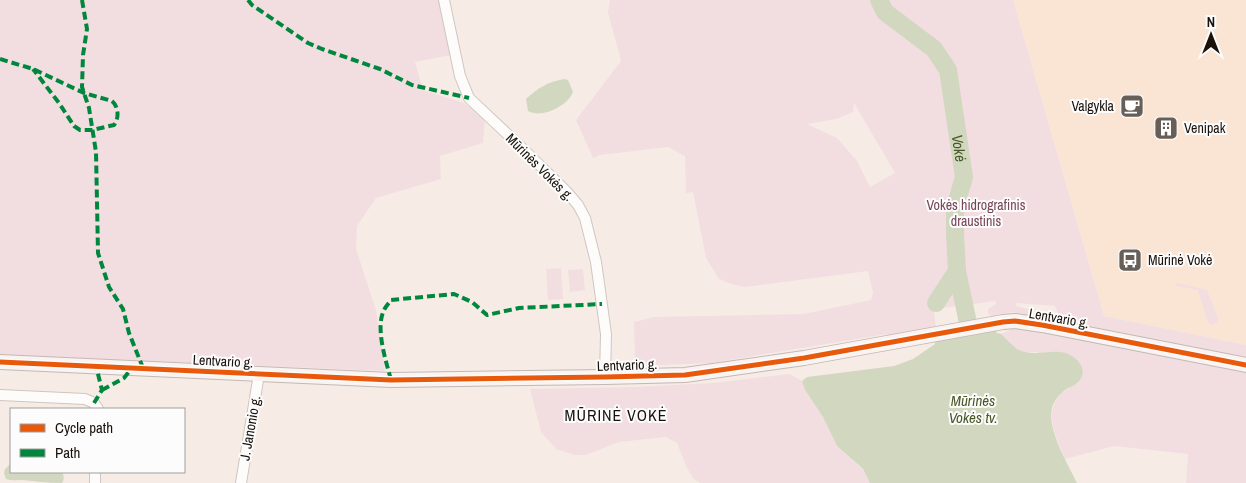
<svg xmlns="http://www.w3.org/2000/svg" width="1246" height="483" viewBox="0 0 1246 483" font-family="'Archivo Narrow',sans-serif">
<style>
.built{fill:#fae5d5}
.green{fill:#f2dee0;fill-rule:evenodd}
.water{fill:#d2d8bf}
.lines{fill:none;stroke-linecap:round;stroke-linejoin:round}
.river{stroke:#d2d8bf;stroke-width:18}
.minor-casing{stroke:#cec6c0;stroke-width:12}
.major-casing{stroke:#c4b8b4;stroke-width:16}
.minor{stroke:#fefcfb;stroke-width:10}
.major{stroke:#f9f3f1;stroke-width:14}
.quiet{stroke:#00873e;stroke-width:4;stroke-dasharray:8 4;stroke-linecap:butt}
.cycleway-casing{stroke:#fcfcfc;stroke-width:8}
.cycleway{stroke:#e8590c;stroke-width:5}
.labels{text-anchor:middle;dominant-baseline:central;stroke-width:4;stroke-linejoin:round;paint-order:stroke}
.poi-label{font-size:14px;fill:#19110b;stroke:#fcfcfc;text-anchor:start}
.street-label{font-size:14px;fill:#19110b;stroke:#fcfcfc}
.park-label{font-size:14px;fill:#784457;stroke:#fcfcfc}
.water-label{font-size:15px;font-style:italic;fill:#485826;stroke:#fcfcfc}
.quarter-label{font-size:16px;letter-spacing:1px;fill:#19110b;stroke:#fcfcfc}
</style>
<rect width="100%" height="100%" fill="#f6ece5"/>
<polygon class="built" points="1013,0 1246,0 1246,345 1104,316"/>
<g class="green">
<polygon points="0,0 440,0 451,55 415,62 423,90 464,103 485,118 483,143 440,156 441,179 376,198 357,226 356,249 376,310 385,371 0,355"/>
<path d="M610,0H1013L1104,316L1246,345V356L1191,349L1073,326V323L1061,320L1055,306L1016,303V306L1031,310L1032,314L1031,315L1012,312L992,316L988,314V309L996,304L995,301L934,309L936,330L888,338L887,334L711,363L635,366L634,322L654,317L804,314L871,300L873,293L868,271L745,287L731,284L719,279L706,258L693,192L686,193L685,156L668,147L600,155L593,158L576,120L621,61L608,12ZM854,103L895,173L870,187L857,161L837,138L807,124L836,119L853,112Z"/>
<polygon points="561,268 563,299 548,300 546,269"/>
<polygon points="583,269 585,290 570,292 568,270"/>
<polygon points="1177,283 1207,290 1218,318 1217,323 1212,325 1208,323 1198,290 1176,286"/>
<path d="M1015,328L1030,329L1246,373V483H1186L1188,454L1114,446L1065,459C1052,427 1039,402 1078,383L1038,352H1024L1012,345L1001,334Z"/>
<polygon points="790,374 802,381 805,390 823,417 837,446 863,470 870,483 700,483 693,478 686,466 677,443 666,437 619,442 586,455 574,455 556,449 541,432 530,389 636,387 713,383"/>
</g>
<g class="water">
<path d="M565,79L568,80L573,92C568,106 541,119 528,111L526,99C538,88 549,81 565,79Z"/>
<path d="M994,328L997,333L1001,334C1008,340 1015,350 1025,352C1043,356 1061,345 1076,359C1083,366 1086,374 1078,382C1075,386 1069,387 1065,390C1060,394 1053,402 1052,408C1047,430 1068,464 1077,483H870L863,469L837,446L823,417L805,390L802,381L807,377L894,366L913,359L935,344V338Z"/>
<path d="M11,463V472H61C65,475 64,480 62,483C48,483 35,481 22,480C16,480 11,481 6,479L4,473L5,469Z"/>
</g>
<g class="lines">
<g class="river">
<path id="s1" d="M879,0L885,12L934,49L948,70L964,177L955,208V234L957,271L968,323"/>
<polyline points="936,303 957,271"/>
</g>
<g class="minor-casing">
<g id="minor">
<polyline points="444,0 460,76 469,98 520,146 566,191 578,205 585,218 596,262 606,334 605,377"/>
<polyline points="0,395 85,399 94,403 98,409"/>
<polyline points="95,483 95,472"/>
<polyline points="241,483 259,374"/>
</g>
</g>
<g class="major-casing">
<polyline id="major" points="0,362 391,380 605,377 685,375 804,358 1003,322 1015,321 1042,325 1246,365"/>
</g>
<use href="#minor" class="minor"/>
<use href="#major" class="major"/>
<g class="quiet">
<polyline points="82,0 87,29 83,55 82,87 89,108 96,152 98,253 109,287 123,309 129,333 143,368"/>
<polyline points="248,0 252,5 308,43 322,49 380,69 412,85 469,98"/>
<path d="M0,59L33,69L84,93L112,101C119,107 119,119 114,125L92,130H80L74,126L59,103L33,69"/>
<path d="M391,380C386,361 375,328 384,310C386,306 389,303 391,300L454,294L472,302L487,315L519,308L602,304"/>
<polyline points="102,390 124,378 132,368"/>
<polyline points="94,403 102,390 96,366"/>
</g>
<g class="cycleway-casing">
<polyline id="cycleway" points="0,362 391,380 605,377 685,375 804,358 1003,322 1015,321 1042,325 1246,365"/>
</g>
<use href="#cycleway" class="cycleway"/>
</g>
<defs>
<g id="cafe-square" transform="scale(1.25)"><rect x="-9" y="-9" width="18" height="18" rx="4" fill="#665e57" stroke="#fcfcfc"/><path d="M-5.5-4.5H6V0H3Q3 3.5 0 3.5H-2.5Q-5.5 3.5-5.5 0ZM3-3.2v2h1.7v-2ZM-6 4.5H4V6H-6Z" fill="#fff"/></g>
<g id="building-square" transform="scale(1.25)"><rect x="-9" y="-9" width="18" height="18" rx="4" fill="#665e57" stroke="#fcfcfc"/><path d="M-4-6H4V6H1V3H-1V6H-4ZM-2.5-4.3h1.7v1.8h-1.7ZM.8-4.3h1.7v1.8H.8ZM-2.5-1h1.7V.8h-1.7ZM.8-1h1.7V.8H.8Z" fill="#fff"/></g>
<g id="bus-square" transform="scale(1.25)"><rect x="-9" y="-9" width="18" height="18" rx="4" fill="#665e57" stroke="#fcfcfc"/><path d="M-5-6H5V4H4V6H2V4H-2V6H-4V4H-5ZM-3.5-4V0h7V-4ZM-3.5 1.2v1.5H-2V1.2ZM2 1.2v1.5H3.5V1.2Z" fill="#fff"/></g>
</defs>
<g fill-rule="evenodd">
<use href="#cafe-square" x="1132" y="106"/>
<use href="#building-square" x="1166" y="128"/>
<use href="#bus-square" x="1130" y="260"/>
</g>
<g class="labels">
<g class="poi-label">
<text x="1114" y="106" text-anchor="end">Valgykla</text>
<text x="1184" y="128">Venipak</text>
<text x="1148" y="260">Mūrinė Vokė</text>
</g>
<g class="street-label">
<text transform="translate(540 167) rotate(45)">Mūrinės Vokės g.</text>
<text transform="translate(1059 318) rotate(10)">Lentvario g.</text>
<text transform="translate(223 361) rotate(3)">Lentvario g.</text>
<text transform="translate(627 365) rotate(-2)">Lentvario g.</text>
<text transform="translate(250 428) rotate(-80)">J. Janonio g.</text>
</g>
<g class="park-label">
<text x="976" y="205">Vokės hidrografinis<tspan x="976" dy="16">draustinis</tspan></text>
</g>
<g class="water-label">
<text stroke="none"><textPath href="#s1" startOffset="179">Vokė</textPath></text>
<text x="973" y="400">Mūrinės<tspan x="973" dy="17">Vokės tv.</tspan></text>
</g>
<g class="quarter-label">
<text x="616" y="415">MŪRINĖ VOKĖ</text>
</g>
</g>
<rect x="10" y="408" width="175" height="65" fill="#fcfcfc" stroke="#a19e9c"/>
<rect x="20" y="424" width="25" height="8" fill="#e8590c" stroke="#a19e9c"/>
<text x="55" y="433" font-size="15" fill="#19110b">Cycle path</text>
<rect x="20" y="449" width="25" height="8" fill="#00873e" stroke="#a19e9c"/>
<text x="55" y="458" font-size="15" fill="#19110b">Path</text>
<g transform="translate(1211 35)" stroke="#fcfcfc" stroke-width="4" paint-order="stroke">
<path d="M0-4L9 19L0 12L-9 19Z" fill="#19110b"/>
<text y="-8" font-size="14" font-weight="bold" text-anchor="middle" fill="#19110b">N</text>
</g>
</svg>
